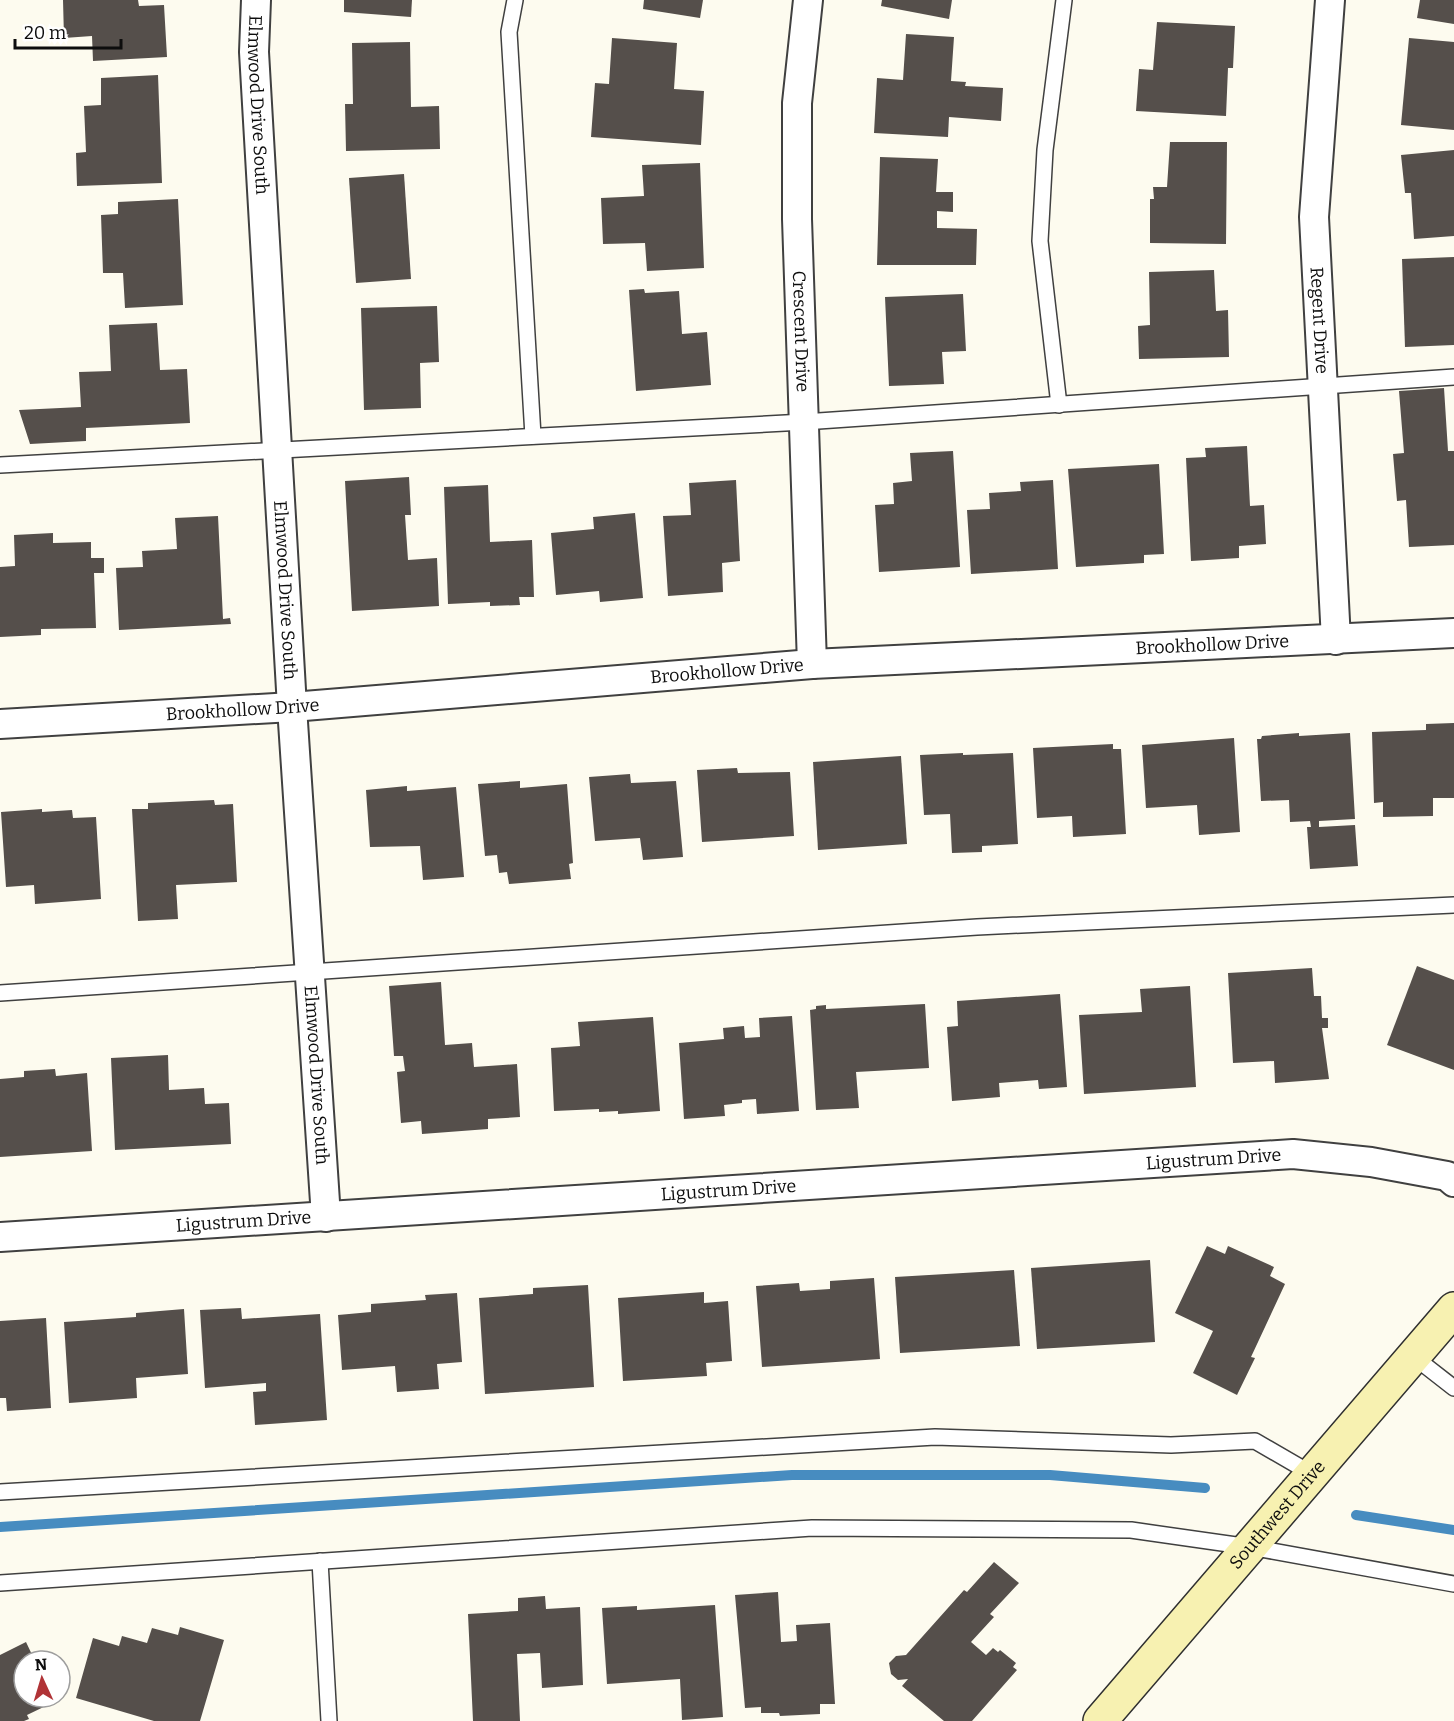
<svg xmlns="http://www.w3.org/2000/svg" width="1454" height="1721" viewBox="0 0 1454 1721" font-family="Bitter,serif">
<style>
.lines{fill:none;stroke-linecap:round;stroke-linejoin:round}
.stream{stroke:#478cc0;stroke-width:10}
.building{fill:#554f4b}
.service-casing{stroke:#404040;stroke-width:18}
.minor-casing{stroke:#404040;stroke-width:32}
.secondary-casing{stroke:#2f2f2f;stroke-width:36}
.service{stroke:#fff;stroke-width:15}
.minor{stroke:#fff;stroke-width:28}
.secondary{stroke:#f7f1b1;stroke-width:33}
.labels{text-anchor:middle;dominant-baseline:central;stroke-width:6;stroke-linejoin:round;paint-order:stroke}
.street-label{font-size:18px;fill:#0d0d0d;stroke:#fff}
</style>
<rect width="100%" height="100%" fill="#fdfbef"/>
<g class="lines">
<g class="stream">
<polyline points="1356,1515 1454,1530"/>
<polyline points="0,1527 792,1475 1050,1475 1205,1488"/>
</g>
</g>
<g class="building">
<polygon points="63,0 138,0 139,6 164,5 167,57 93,61 92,36 64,38"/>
<polygon points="344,0 412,0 411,17 344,12"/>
<polygon points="644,0 703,0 700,18 643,9"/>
<polygon points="882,0 952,0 949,19 881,6"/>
<polygon points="1420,0 1454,0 1454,24 1417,18"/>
<polygon points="1157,22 1235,26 1233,68 1228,68 1226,116 1136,111 1139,69 1153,70"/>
<polygon points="906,34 954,37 951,81 966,82 965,86 1003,88 1001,121 949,117 948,137 874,133 877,78 903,80"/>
<polygon points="612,38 677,43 674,89 704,91 701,145 591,137 595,83 609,84"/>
<polygon points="1409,38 1454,42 1454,130 1401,125"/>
<polygon points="410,42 411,107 439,106 440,149 346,151 345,104 353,104 352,43"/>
<polygon points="158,75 162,183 77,186 76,153 86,152 84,106 101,105 101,78"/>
<polygon points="1170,142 1227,142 1226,244 1150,243 1150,199 1154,199 1153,187 1167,187"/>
<polygon points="1454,150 1454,236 1414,239 1411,193 1405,193 1401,155"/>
<polygon points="880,157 938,159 936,192 953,192 953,212 937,211 937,228 977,229 976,265 877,265"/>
<polygon points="700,163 704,268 647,271 645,243 603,244 601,198 644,196 642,165"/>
<polygon points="404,174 411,279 356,283 349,178"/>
<polygon points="178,199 183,305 125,308 123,273 103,273 101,215 118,214 118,202"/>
<polygon points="1454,257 1454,345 1405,347 1402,259"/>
<polygon points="1214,270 1216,311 1228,310 1229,357 1139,359 1138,326 1150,325 1149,272"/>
<polygon points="644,289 645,293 679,291 682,334 707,332 711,385 636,391 629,290"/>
<polygon points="963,294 966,351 942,352 944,384 889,386 885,297"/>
<polygon points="437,306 439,362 420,363 421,408 364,410 361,308"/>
<polygon points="157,323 160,370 187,369 190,423 86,428 86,441 30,444 19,410 81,407 79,372 111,371 109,325"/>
<polygon points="1444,388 1448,451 1454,451 1454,545 1409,547 1406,500 1397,501 1393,454 1404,453 1399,391"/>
<polygon points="1247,446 1250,506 1264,505 1266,544 1239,546 1239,558 1191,561 1186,458 1206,457 1205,448"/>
<polygon points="953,451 960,567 879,572 875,505 894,504 893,483 912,481 910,453"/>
<polygon points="1159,464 1164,554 1144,555 1144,563 1076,567 1068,469"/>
<polygon points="409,477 411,515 405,515 408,560 437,558 439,606 352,611 345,481"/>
<polygon points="736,480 740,561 722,563 723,592 668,596 663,516 691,515 689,483"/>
<polygon points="1053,480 1058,569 971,574 967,510 990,509 989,493 1021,491 1020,482"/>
<polygon points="488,485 490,542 532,540 534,597 519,597 520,605 490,606 490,602 448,604 444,487"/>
<polygon points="635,513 643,598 600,602 599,591 556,595 551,533 594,529 593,517"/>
<polygon points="218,516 223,619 230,618 231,624 119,630 116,568 143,567 142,551 177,549 175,518"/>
<polygon points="53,533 53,543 91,542 91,558 104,558 104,573 94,573 96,628 41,629 41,635 0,637 0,567 15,566 14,535"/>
<polygon points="1454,723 1454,798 1433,798 1433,816 1383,817 1383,802 1374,803 1372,732 1426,730 1426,724"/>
<polygon points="1299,733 1299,736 1350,733 1355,819 1319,821 1319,827 1355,825 1358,866 1310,869 1307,827 1311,827 1310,821 1290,822 1289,800 1261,801 1257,739 1261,739 1262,736"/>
<polygon points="1234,738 1240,832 1199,835 1197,805 1146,808 1142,745"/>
<polygon points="1113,744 1113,749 1121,749 1126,834 1073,837 1072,816 1037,818 1033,748"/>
<polygon points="963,753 963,755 1013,753 1018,844 982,846 982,852 952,853 950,814 924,815 920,755"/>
<polygon points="901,756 907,844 818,850 813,762"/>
<polygon points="737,768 738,773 790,772 794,836 702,842 697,770"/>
<polygon points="630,774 631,783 676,781 683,857 643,860 640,838 595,841 589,777"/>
<polygon points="520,781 520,788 567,784 573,863 569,864 571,879 509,884 507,872 499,873 497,855 485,856 478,784"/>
<polygon points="407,786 407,791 456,787 464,877 423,880 420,846 370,847 366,790"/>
<polygon points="214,800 215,805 233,804 237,882 176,885 178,919 138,921 132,809 148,809 148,803"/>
<polygon points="42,809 42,812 72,810 73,818 96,817 101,899 35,904 34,885 6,887 1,812"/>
<polygon points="1417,966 1454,980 1454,1070 1387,1045"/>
<polygon points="1312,968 1314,996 1321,996 1322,1018 1328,1018 1328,1028 1322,1028 1329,1079 1275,1083 1274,1061 1233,1063 1228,973"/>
<polygon points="441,982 445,1045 472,1043 474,1067 517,1064 520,1117 488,1119 488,1129 422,1134 421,1121 401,1123 397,1072 405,1071 403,1056 394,1056 389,986"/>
<polygon points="1190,986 1196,1087 1084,1094 1079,1015 1142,1012 1140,989"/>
<polygon points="1060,994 1067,1087 1039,1089 1038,1080 999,1083 1000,1097 952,1101 947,1027 958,1026 957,1001"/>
<polygon points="925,1004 929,1068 856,1072 859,1108 816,1110 810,1010 816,1009 816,1006 826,1005 826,1009"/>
<polygon points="792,1016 799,1111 757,1114 756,1099 742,1100 742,1103 724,1105 725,1116 684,1119 679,1043 724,1039 723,1028 744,1026 745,1038 760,1037 759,1018"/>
<polygon points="653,1017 660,1111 618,1114 618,1111 599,1112 599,1109 554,1111 551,1048 580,1046 578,1022"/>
<polygon points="168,1055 169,1090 204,1088 205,1104 229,1103 231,1144 115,1150 111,1058"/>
<polygon points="55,1069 56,1076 87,1073 92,1151 0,1157 0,1079 24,1077 24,1071"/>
<polygon points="1207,1246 1225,1254 1228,1246 1274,1267 1270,1276 1285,1284 1251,1357 1255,1358 1237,1395 1193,1373 1213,1331 1175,1313"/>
<polygon points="1150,1260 1155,1342 1037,1349 1031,1268"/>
<polygon points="1014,1270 1020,1346 900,1353 895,1277"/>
<polygon points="874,1278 880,1359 762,1367 756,1286 799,1283 800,1291 830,1289 830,1281"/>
<polygon points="588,1285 594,1387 485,1394 479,1298 533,1294 533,1288"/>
<polygon points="704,1292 704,1303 728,1301 732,1361 706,1363 707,1376 623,1381 618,1298"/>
<polygon points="457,1293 462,1362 437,1364 439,1389 397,1392 395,1366 342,1370 338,1315 371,1312 371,1304 426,1300 425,1295"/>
<polygon points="241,1308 242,1319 320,1314 327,1420 255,1425 253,1392 266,1391 266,1383 205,1388 200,1310"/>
<polygon points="184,1309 188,1374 136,1378 137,1398 69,1403 64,1322 136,1317 136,1313"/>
<polygon points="46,1318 51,1408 7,1411 6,1398 0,1398 0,1321"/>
<polygon points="994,1562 1019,1583 990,1614 994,1617 971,1642 986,1655 993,1648 998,1652 1000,1650 1016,1663 1013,1667 1017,1670 972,1721 944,1721 902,1686 908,1679 898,1680 891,1674 889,1663 896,1656 906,1655 964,1590 967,1592"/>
<polygon points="778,1592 781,1642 797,1641 796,1625 830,1623 835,1704 820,1704 820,1714 780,1716 779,1713 761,1713 761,1707 745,1708 735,1595"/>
<polygon points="545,1596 546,1609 580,1607 583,1685 542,1688 540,1653 517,1654 520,1721 473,1721 468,1614 518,1611 518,1598"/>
<polygon points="715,1605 723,1717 682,1720 680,1679 607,1684 602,1608 637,1606 637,1610"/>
<polygon points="180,1627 224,1640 200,1721 154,1721 76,1698 93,1638 119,1646 122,1636 147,1643 152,1628 178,1635"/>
<polygon points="26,1642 35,1661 24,1661 24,1697 52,1697 54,1702 27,1715 29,1719 24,1721 0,1721 0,1655"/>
</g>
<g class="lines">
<g class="service-casing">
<g id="service">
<polyline points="515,0 509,32 533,436"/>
<polyline points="1059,405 1040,241 1045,150 1064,0"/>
<polyline points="0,465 804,422 1454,377"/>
<polyline points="0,993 977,927 1454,905"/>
<polyline points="1413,1356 1454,1388"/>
<polyline points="0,1492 935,1437 1171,1445 1255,1441 1312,1474"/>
<polyline points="320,1561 329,1721"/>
<polyline points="0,1583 812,1528 1131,1530 1250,1547 1454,1584"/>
</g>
</g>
<g class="minor-casing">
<g id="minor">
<path id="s1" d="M256,0L254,52L292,707L326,1217"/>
<path id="s2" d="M808,0L797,103V219L812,664"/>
<path id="s3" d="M1330,0L1314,217L1336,640"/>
<path id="s4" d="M0,724L292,707L812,664L1454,633"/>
<path id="s5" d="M0,1237L1293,1154L1371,1162L1447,1176L1454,1182"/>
</g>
</g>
<g class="secondary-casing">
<g id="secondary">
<path id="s6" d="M1100,1721L1454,1309"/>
</g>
</g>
<use href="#service" class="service"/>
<use href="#minor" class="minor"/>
<use href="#secondary" class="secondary"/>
</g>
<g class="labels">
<g class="street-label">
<text stroke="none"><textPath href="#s1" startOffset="105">Elmwood Drive South</textPath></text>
<text stroke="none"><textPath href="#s3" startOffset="321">Regent Drive</textPath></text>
<text stroke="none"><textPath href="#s2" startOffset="332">Crescent Drive</textPath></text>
<text stroke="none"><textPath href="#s1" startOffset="591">Elmwood Drive South</textPath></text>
<text stroke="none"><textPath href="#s4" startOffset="1215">Brookhollow Drive</textPath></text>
<text stroke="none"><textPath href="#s4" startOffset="729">Brookhollow Drive</textPath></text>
<text stroke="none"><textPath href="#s4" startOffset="243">Brookhollow Drive</textPath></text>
<text stroke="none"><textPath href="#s1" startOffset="1077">Elmwood Drive South</textPath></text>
<text stroke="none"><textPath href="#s5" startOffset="1216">Ligustrum Drive</textPath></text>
<text stroke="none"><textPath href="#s5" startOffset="730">Ligustrum Drive</textPath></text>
<text stroke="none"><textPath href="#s5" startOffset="244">Ligustrum Drive</textPath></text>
<text stroke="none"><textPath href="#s6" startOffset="272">Southwest Drive</textPath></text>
</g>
</g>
<g transform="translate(42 1679) rotate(356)"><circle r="28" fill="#ffffff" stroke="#9e9e9e" stroke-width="1.5"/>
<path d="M0-4.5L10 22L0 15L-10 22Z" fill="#b03336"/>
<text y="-9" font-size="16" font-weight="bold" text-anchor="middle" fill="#0d0d0d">N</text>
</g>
<path d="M15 39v9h106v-9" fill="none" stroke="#0d0d0d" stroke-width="3"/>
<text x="24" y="39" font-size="18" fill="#0d0d0d" stroke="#ffffff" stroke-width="4.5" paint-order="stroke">20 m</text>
</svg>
